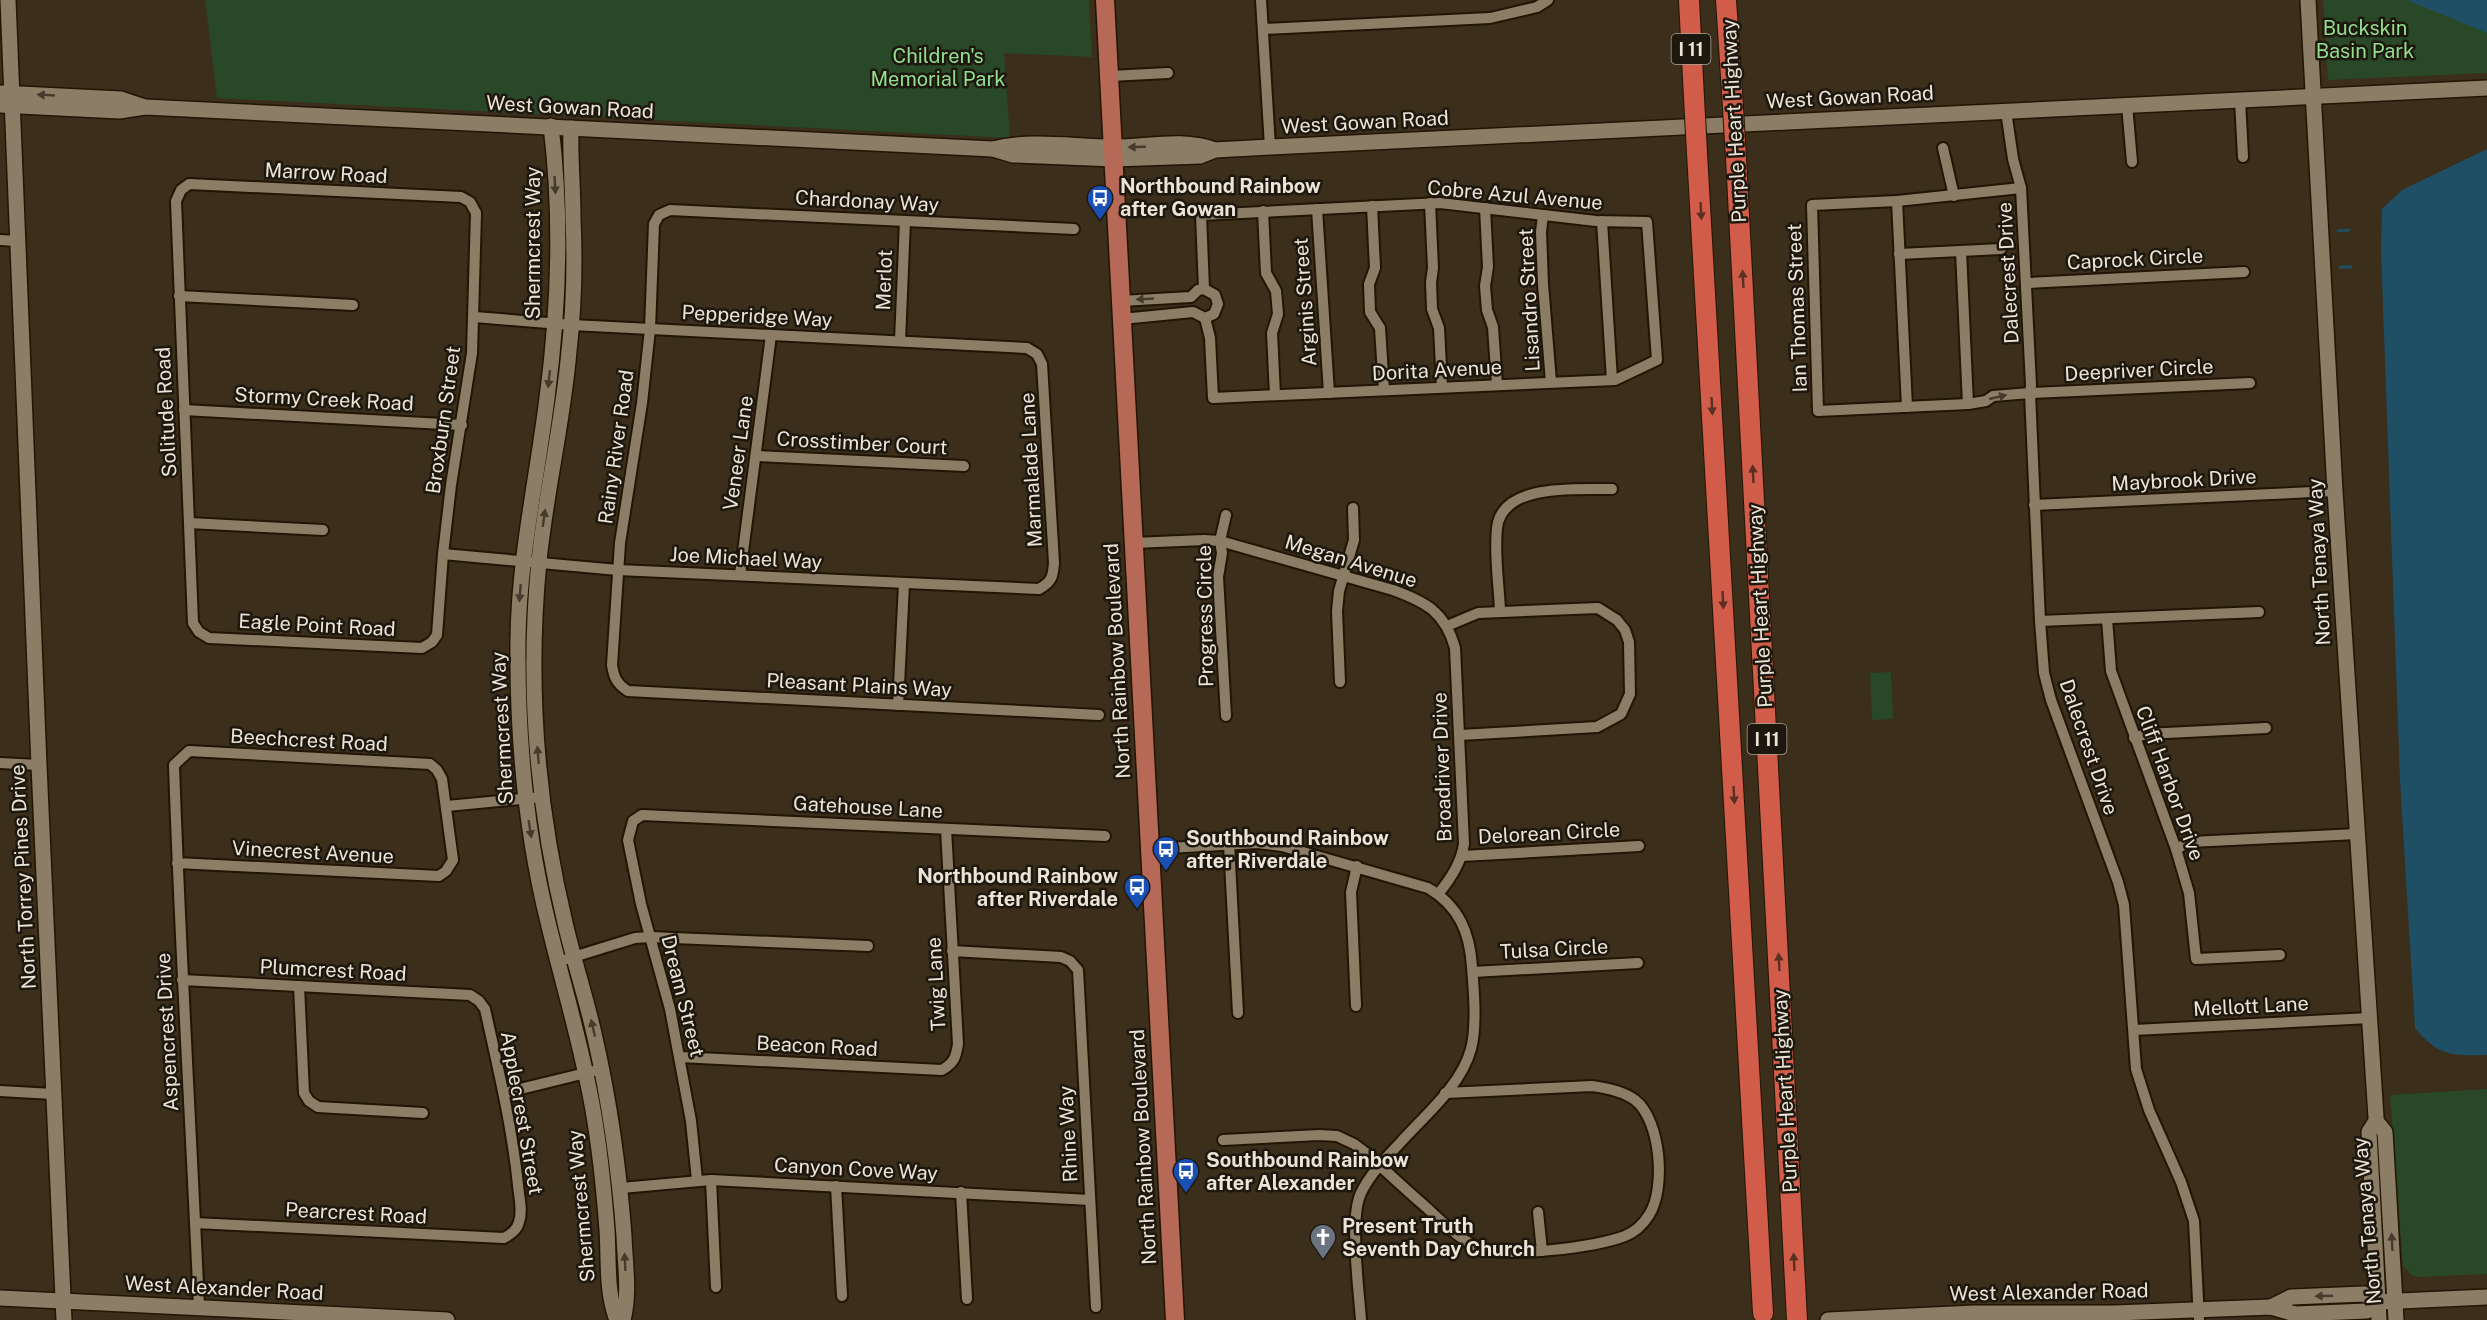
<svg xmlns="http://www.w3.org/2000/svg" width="2487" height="1320" viewBox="0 0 2487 1320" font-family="'Public Sans',sans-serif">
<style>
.green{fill:#294828}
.water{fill:#1f4f65}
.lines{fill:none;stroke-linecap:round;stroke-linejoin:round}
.stream{stroke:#1f4f65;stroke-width:3}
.street-casing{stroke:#211503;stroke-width:14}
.secondary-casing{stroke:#211503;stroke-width:18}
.primary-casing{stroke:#211503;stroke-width:21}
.highway-casing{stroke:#211503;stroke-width:22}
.street{stroke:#8c7d67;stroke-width:10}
.secondary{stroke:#8c7d67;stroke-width:15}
.primary{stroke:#b56956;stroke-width:18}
.highway{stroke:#d15c4a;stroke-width:20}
.highway-bridge-casing{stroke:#211503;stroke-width:22;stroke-linecap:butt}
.highway-bridge{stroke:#d15c4a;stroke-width:20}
.oneway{fill:#443b2d}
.oneway2{fill:#5c2f23}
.labels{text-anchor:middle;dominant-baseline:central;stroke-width:5;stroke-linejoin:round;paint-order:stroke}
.shield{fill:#1d170e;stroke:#afa69b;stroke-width:1.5}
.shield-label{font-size:18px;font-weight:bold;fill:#ede4d8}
.park-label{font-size:20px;fill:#91df8e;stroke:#1d170e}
.street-label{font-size:20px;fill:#ede4d8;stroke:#1d170e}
.poi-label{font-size:20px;font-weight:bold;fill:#ede4d8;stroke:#1d170e;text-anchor:start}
</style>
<rect width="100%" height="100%" fill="#3b2e1a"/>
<g class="green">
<polygon points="205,0 1089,0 1092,57 1004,53 1010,138 217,98"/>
<polygon points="2323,0 2487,0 2487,73 2328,80"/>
<polygon points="1891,672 1893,719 1872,720 1870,673"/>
<polygon points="2487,1089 2487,1274 2418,1277 2412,1275 2403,1266 2390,1095"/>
</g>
<g class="water">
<polygon points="2407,0 2487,0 2487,33"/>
<path d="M2487,149V1055C2452,1056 2438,1056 2415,1028L2400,780L2381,250L2382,209L2402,190Z"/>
</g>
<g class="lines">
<g class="stream">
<polyline points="2338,231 2349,230"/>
<polyline points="2340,267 2351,267"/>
</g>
<g class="street-casing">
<g id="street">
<polyline points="1261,0 1270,147"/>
<polyline points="1263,29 1490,18 1537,7 1548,0"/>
<polyline points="1110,76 1168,73"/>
<polyline points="2240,100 2243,157"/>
<polyline points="2127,105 2132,162"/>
<polyline points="2006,111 2013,159 2021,188 2031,385 2030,393 2040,621 2044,673 2051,700 2118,882 2124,905 2136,1069 2149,1110 2181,1182 2194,1221 2199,1320"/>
<polyline points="1943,148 1954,196"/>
<polygon points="189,184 461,197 470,202 476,213 472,353 451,485 443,554 437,635 432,642 422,648 209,638 199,632 193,623 176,201 181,190"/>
<polyline points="2021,188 1897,201 1812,205 1818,411 1968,404 1986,401 1993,396 2030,393 2250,383"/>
<polyline points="1897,201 1907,407"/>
<polyline points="1430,203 1433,268 1431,282 1432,309 1439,328 1442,387"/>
<polyline points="1372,206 1375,268 1369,284 1370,312 1380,328 1384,390"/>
<polyline points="1485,208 1488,267 1485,286 1487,310 1493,327 1497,385"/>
<polyline points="1317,209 1329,393"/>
<polyline points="1263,211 1266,273 1276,291 1278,314 1272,333 1275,395"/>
<polyline points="1543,215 1541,232 1543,284 1551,382"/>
<polyline points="1602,221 1612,380"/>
<path d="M1074,229L670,210L659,215L654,224L650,329L642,403L620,543L612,665C614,678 617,684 628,691L1099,715"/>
<polyline points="0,240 17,241"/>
<polyline points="1961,251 1968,404"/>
<polyline points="1899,254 2001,249"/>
<polyline points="2027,283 2244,272"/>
<polyline points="1204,289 1201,215 1440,203 1596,221 1647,222 1657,360 1615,380 1213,398 1210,338 1205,318"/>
<polyline points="1204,289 1215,295 1218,304 1214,314 1205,318"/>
<polyline points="179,296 353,305"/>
<polyline points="1121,301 1191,297 1198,290 1204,289"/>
<polyline points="1122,319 1193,312 1205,318"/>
<polyline points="900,341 905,221"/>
<polyline points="184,410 462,425"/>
<polyline points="757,456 964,466"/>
<polyline points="2034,505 2335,491"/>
<polyline points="1226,515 1220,541 1222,553 1218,577 1226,716"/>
<polyline points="189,523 323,530"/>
<path d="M1133,543L1204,540L1220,541L1393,590C1426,602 1445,612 1455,648L1464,844C1461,863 1450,880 1438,894"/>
<path d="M443,554L618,570L1039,589C1052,582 1053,576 1054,563L1042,364L1037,354L1027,348L572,325L475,317"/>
<polyline points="740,575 771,335"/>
<path d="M1500,611C1499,584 1494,555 1497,528C1502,482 1579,490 1612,489"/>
<polyline points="2107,619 2111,671 2176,849 2189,893 2196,959 2280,955"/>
<polyline points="2040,621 2259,612"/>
<polyline points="1447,626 1478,613 1598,608 1617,620 1625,630 1629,642 1630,694 1621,714 1597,727 1460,735"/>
<polyline points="1340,682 1337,611 1339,591 1354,540 1353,508"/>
<polyline points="898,705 904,584"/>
<polyline points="2134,738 2146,734 2266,728"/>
<polyline points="0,763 39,765"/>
<polyline points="447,806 542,797"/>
<polyline points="1229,844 1238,1013"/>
<path d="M1150,849L1257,843L1282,846L1428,888C1459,906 1470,933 1472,967C1474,991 1477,1026 1471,1049C1461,1086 1425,1115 1400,1143C1386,1158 1370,1174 1361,1193C1349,1217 1359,1291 1361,1320"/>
<polyline points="2176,849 2190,842 2357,834"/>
<polyline points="1462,856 1639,846"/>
<path d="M177,863L439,876L446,871L453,860L442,779L437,770L430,764L189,751L174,765C180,946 191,1127 199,1307"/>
<polyline points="952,951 1061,957 1070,961 1078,970 1096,1307"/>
<polyline points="567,959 635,938 650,937 868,946"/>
<polyline points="1473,972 1638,963"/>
<path d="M182,980L470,995L479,1001L485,1009C498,1068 512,1126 518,1185C519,1197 523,1211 519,1222C517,1230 511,1234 504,1238L195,1223"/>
<polyline points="299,986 304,1093 309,1101 318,1107 423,1113"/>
<polyline points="1356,1006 1351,892 1357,866"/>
<polyline points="2134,1030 2370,1018"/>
<path d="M680,1057L942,1070C954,1063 956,1057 958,1044L946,829"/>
<polyline points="0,1091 53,1094"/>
<polyline points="504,1093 602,1069"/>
<path d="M1223,1140L1319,1135L1337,1136L1354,1144L1366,1153C1386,1171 1406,1190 1427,1208C1442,1222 1458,1238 1477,1247C1505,1259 1596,1247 1625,1236C1635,1232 1644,1223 1649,1215C1666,1189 1661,1120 1635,1100C1623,1091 1607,1088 1592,1086L1445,1093"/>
<polyline points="697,1180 691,1121 670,1009 641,904 628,840 633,821 642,815 1105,836"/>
<polyline points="711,1180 716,1287"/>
<polyline points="836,1186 842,1296"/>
<polyline points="621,1188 711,1180 1090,1200"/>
<polyline points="961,1192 967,1299"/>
<polyline points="1538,1212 1542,1251"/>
</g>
</g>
<g class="secondary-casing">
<g id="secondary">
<polyline points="8,0 39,765 64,1320"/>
<polyline points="2308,0 2335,491 2376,1117 2376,1121 2369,1132 2379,1320"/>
<polyline points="0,93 121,99 142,106"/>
<polyline points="0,105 119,111 145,107 993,149 1013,155 1114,159 1200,156 1215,150 1270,147 2487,88"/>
<path d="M551,126C562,216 559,308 547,398C537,479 519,557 518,639C517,734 525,829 548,922C563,985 582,1046 593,1110C600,1150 604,1190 607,1230C609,1261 606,1292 617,1320"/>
<path d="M571,128C570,158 573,188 573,218C575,263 574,307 569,351C563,422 546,491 539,561C527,683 537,808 566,927C575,965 587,1001 595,1038C610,1104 619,1169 624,1236C625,1264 630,1293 623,1320"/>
<path d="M993,149C1032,139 1073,147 1114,147C1147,147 1184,138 1215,150"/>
<polyline points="2376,1121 2385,1132 2396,1320"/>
<polyline points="0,1298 447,1320"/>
<polyline points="2271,1307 2291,1297 2364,1294 2378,1302 2487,1297"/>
<polyline points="1828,1320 1974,1313 2115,1313 2271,1307 2295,1314 2367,1311 2378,1302"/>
</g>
</g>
<g class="primary-casing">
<polyline id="primary" points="1105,0 1175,1320"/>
</g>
<g class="highway-casing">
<g id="highway">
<polyline points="1689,0 1694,98"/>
<polyline points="1726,0 1732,92"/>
<polyline points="1697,153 1763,1313"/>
<polyline points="1736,158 1797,1320"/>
</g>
</g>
<use href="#street" class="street"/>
<use href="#secondary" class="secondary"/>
<use href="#primary" class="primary"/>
<use href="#highway" class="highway"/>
<g class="highway-bridge-casing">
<g id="highway-bridge">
<polyline points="1732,92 1736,158"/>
<polyline points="1694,98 1697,153"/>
</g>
</g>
<use href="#highway-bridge" class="highway-bridge"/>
</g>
<defs><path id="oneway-solid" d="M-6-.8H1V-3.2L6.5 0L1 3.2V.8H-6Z" transform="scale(1.5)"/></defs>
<g class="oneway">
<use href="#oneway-solid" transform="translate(46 95) rotate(-177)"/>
<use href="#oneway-solid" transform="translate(1137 147) rotate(178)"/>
<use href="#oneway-solid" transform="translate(555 185) rotate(87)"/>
<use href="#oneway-solid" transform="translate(1145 299) rotate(177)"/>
<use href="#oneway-solid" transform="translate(549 379) rotate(96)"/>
<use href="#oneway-solid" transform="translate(1998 397) rotate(-13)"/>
<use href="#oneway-solid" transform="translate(544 518) rotate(-82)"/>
<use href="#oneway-solid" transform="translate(520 593) rotate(95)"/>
<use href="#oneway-solid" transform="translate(538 755) rotate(-95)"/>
<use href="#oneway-solid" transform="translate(530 829) rotate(81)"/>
<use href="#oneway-solid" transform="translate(593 1028) rotate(-103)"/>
<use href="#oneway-solid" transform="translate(2392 1242) rotate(-93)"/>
<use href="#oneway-solid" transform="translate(625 1262) rotate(-93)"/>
<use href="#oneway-solid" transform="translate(2324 1296) rotate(178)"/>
</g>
<g class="oneway2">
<use href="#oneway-solid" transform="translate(1701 211) rotate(87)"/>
<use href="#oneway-solid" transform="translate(1743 279) rotate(-93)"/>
<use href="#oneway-solid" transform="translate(1712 406) rotate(87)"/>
<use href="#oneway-solid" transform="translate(1753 474) rotate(-93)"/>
<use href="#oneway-solid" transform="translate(1723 600) rotate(87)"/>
<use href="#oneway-solid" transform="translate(1734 795) rotate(87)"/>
<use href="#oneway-solid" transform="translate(1779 962) rotate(-93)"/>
<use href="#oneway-solid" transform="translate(1794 1262) rotate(-93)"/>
</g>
<defs>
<g id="bus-pin" transform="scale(1.35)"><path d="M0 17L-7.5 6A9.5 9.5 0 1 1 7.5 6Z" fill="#1a4fb4" stroke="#1d170e"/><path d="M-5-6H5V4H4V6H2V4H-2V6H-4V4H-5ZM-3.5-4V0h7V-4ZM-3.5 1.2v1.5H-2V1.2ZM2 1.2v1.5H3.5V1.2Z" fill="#fff"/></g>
<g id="church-pin" transform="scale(1.35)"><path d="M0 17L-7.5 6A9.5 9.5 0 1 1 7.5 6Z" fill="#6b7280" stroke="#1d170e"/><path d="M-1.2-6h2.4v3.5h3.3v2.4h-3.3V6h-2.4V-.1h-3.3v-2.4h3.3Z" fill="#fff"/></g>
</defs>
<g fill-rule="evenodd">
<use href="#bus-pin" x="1100" y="198"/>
<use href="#bus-pin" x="1166" y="849"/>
<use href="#bus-pin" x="1137" y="887"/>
<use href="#bus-pin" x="1186" y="1171"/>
<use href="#church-pin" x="1323" y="1237"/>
</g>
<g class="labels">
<g class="shield">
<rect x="1671.5" y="34" width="39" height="30" rx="4.5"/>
<rect x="1747.5" y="724" width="39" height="30" rx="4.5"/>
</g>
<g class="shield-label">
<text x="1691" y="49">I 11</text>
<text x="1767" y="739">I 11</text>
</g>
<g class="park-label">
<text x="2365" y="28">Buckskin<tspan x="2365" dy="23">Basin Park</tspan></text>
<text x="938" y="56">Children's<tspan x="938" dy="23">Memorial Park</tspan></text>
</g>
<g class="street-label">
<text transform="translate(1850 97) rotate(-3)">West Gowan Road</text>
<text transform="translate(570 107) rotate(3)">West Gowan Road</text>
<text transform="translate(1734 121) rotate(-93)">Purple Heart Highway</text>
<text transform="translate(1365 122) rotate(-3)">West Gowan Road</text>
<text transform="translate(326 173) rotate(3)">Marrow Road</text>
<text transform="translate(1515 195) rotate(5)">Cobre Azul Avenue</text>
<text transform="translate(867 201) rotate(3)">Chardonay Way</text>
<text transform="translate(533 243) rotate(-90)">Shermcrest Way</text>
<text transform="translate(2135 259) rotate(-3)">Caprock Circle</text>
<text transform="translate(2008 273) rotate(-93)">Dalecrest Drive</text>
<text transform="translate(884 280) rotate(-88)">Merlot</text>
<text transform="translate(1529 300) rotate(-93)">Lisandro Street</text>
<text transform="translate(1305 302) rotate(-94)">Arginis Street</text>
<text transform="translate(1797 308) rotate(-92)">Ian Thomas Street</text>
<text transform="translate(757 316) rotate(3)">Pepperidge Way</text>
<text transform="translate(1437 370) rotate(-3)">Dorita Avenue</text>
<text transform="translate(2139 370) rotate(-3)">Deepriver Circle</text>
<text transform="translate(324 399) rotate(3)">Stormy Creek Road</text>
<text transform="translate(166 412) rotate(-93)">Solitude Road</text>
<text transform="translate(443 420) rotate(-82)">Broxburn Street</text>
<text transform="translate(862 443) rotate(3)">Crosstimber Court</text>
<text transform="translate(616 447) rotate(-82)">Rainy River Road</text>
<text transform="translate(738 453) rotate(-82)">Veneer Lane</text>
<text transform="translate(1031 470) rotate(-93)">Marmalade Lane</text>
<text transform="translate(2184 480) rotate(-3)">Maybrook Drive</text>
<text transform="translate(746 558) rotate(3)">Joe Michael Way</text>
<text transform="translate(1351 561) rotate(17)">Megan Avenue</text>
<text transform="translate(2319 562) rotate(-93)">North Tenaya Way</text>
<text transform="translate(1760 606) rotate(-93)">Purple Heart Highway</text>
<text transform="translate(1205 616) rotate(-91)">Progress Circle</text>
<text transform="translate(317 625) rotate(3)">Eagle Point Road</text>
<text transform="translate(1117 661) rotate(-93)">North Rainbow Boulevard</text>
<text transform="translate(859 685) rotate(3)">Pleasant Plains Way</text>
<text transform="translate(502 728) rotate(-93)">Shermcrest Way</text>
<text transform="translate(309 740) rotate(3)">Beechcrest Road</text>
<text transform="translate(2089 747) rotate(71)">Dalecrest Drive</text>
<text transform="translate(1442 767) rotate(-92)">Broadriver Drive</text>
<text transform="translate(2170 783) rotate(70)">Cliff Harbor Drive</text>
<text transform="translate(868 807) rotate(3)">Gatehouse Lane</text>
<text transform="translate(1549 833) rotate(-3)">Delorean Circle</text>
<text transform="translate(313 852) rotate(3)">Vinecrest Avenue</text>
<text transform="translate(23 877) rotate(-93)">North Torrey Pines Drive</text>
<text transform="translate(1554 949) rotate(-3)">Tulsa Circle</text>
<text transform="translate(333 970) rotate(3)">Plumcrest Road</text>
<text transform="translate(936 984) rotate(-93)">Twig Lane</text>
<text transform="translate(683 996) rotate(76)">Dream Street</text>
<text transform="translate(2251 1006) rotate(-3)">Mellott Lane</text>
<text transform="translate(167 1032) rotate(-93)">Aspencrest Drive</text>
<text transform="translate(817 1046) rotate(3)">Beacon Road</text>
<text transform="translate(1785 1091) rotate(-93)">Purple Heart Highway</text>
<text transform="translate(522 1113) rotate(80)">Applecrest Street</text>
<text transform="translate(1068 1134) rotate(-93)">Rhine Way</text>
<text transform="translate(1143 1147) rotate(-93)">North Rainbow Boulevard</text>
<text transform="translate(856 1169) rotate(3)">Canyon Cove Way</text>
<text transform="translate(581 1206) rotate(-95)">Shermcrest Way</text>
<text transform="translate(356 1213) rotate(3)">Pearcrest Road</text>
<text transform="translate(2367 1221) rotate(-95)">North Tenaya Way</text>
<text transform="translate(224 1288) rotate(3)">West Alexander Road</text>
<text transform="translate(2049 1292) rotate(-1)">West Alexander Road</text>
</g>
<g class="poi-label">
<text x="1120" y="186">Northbound Rainbow<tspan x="1120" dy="23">after Gowan</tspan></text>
<text x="1186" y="838">Southbound Rainbow<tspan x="1186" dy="23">after Riverdale</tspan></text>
<text x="1118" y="876" text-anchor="end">Northbound Rainbow<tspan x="1118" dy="23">after Riverdale</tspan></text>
<text x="1206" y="1160">Southbound Rainbow<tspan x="1206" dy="23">after Alexander</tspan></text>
<text x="1342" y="1226">Present Truth<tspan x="1342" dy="23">Seventh Day Church</tspan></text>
</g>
</g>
</svg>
